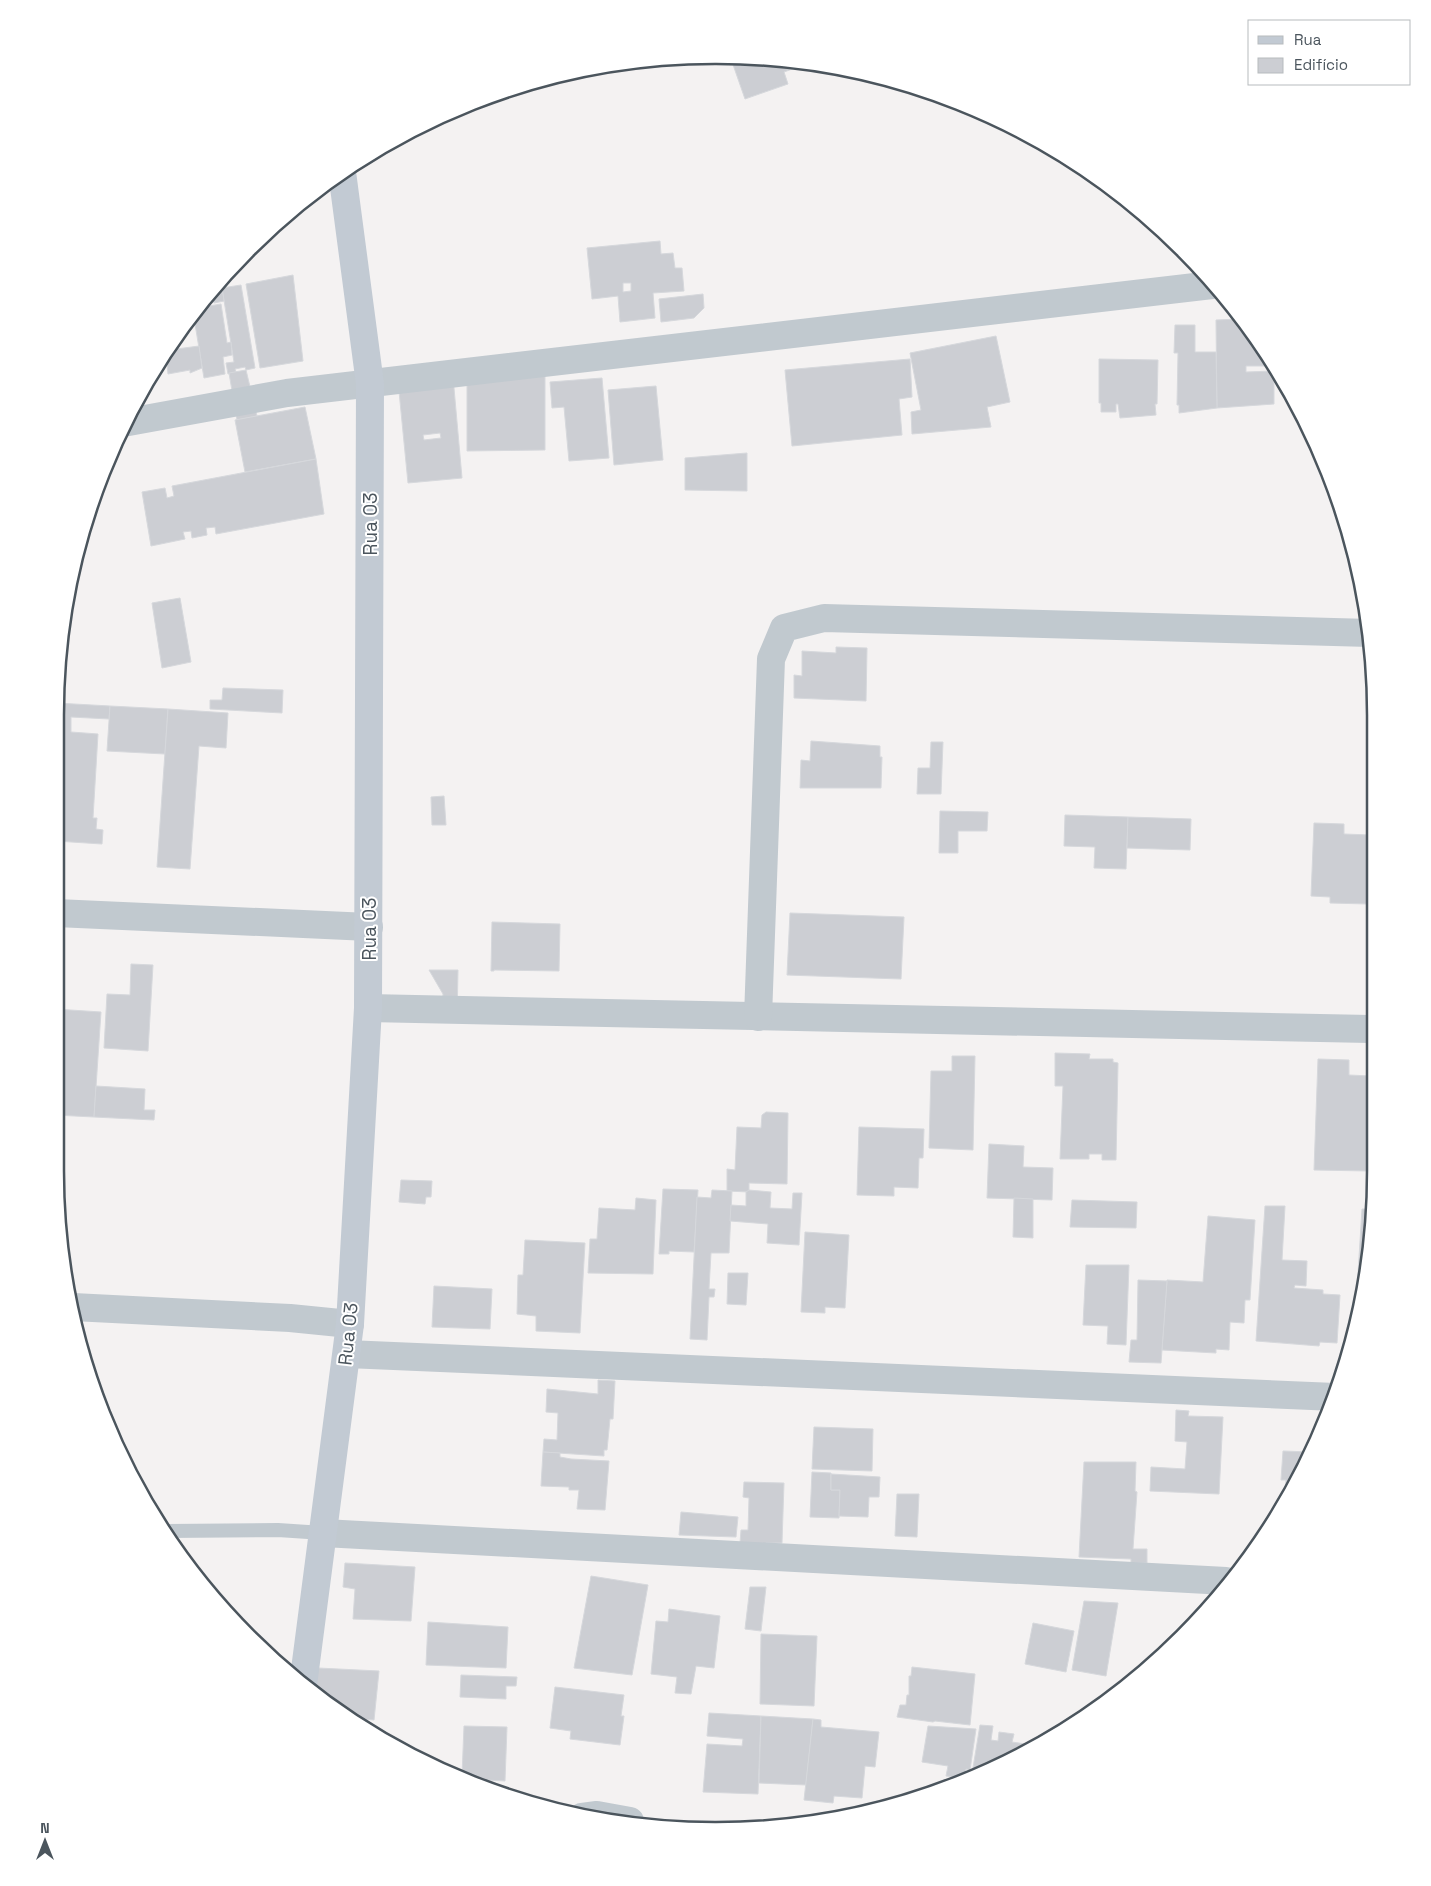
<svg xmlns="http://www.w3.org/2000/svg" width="1431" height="1886" viewBox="0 0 1431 1886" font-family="'Space Grotesk',sans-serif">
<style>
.building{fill:#ccced3;stroke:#d6d8dc;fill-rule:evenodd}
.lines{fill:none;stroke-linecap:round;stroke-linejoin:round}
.lane{stroke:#c1c9cf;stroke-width:14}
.street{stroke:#c1c9cf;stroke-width:28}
.secondary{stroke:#c2cad3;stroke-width:28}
.labels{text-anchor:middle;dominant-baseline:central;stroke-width:4;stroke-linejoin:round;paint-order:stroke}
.street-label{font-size:19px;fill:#4b555d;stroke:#fff}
.rim{fill:none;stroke:#4b555d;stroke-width:2.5}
</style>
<rect width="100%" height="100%" fill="#f4f2f2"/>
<g class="building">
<polygon points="730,56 793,63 795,68 784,72 788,84 745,99"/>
<path d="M660,241L661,254L673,253L675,268H682L684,291L653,293L655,318L620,322L618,296L592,299L587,248ZM623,283H631V291L623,292Z"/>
<polygon points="293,275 303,361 260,368 246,284"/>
<polygon points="241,285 255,368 246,370 245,367 235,369 236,372 228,374 226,363 234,362 222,288"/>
<polygon points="222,288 224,301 214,303 212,292 210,292 212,290"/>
<polygon points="703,294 704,308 694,318 661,322 659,299"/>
<polygon points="207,295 209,306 221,304 227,343 231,342 232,355 223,357 225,374 204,378 193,312"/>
<polygon points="1241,319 1265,348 1273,366 1246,366 1246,372 1274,371 1274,404 1217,408 1216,320"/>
<polygon points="1175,325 1195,325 1195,352 1216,352 1217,408 1179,413 1179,405 1177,405 1178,353 1174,353"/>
<polygon points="996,336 1010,402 987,407 991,427 912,434 911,412 921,410 910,353"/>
<polygon points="199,346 202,368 190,373 190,370 168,374 166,355 169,350"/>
<polygon points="910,359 912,397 899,399 902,435 792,446 785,370"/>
<polygon points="1099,359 1158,360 1157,404 1155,404 1156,415 1120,418 1118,404 1116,404 1116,412 1101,412 1101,403 1099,403"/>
<polygon points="246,370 257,416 237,420 229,373"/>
<polygon points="545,375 545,450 467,451 467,376"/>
<path d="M453,377L462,478L408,483L398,381ZM440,433L441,438L424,440L423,435Z"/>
<polygon points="602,378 609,458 569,461 564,407 552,408 550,382"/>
<polygon points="656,386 663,460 614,465 608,390"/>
<polygon points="305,407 316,459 245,472 235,420"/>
<polygon points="747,453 747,491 685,490 685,458"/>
<polygon points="316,459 324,514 216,534 215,527 206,528 207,535 192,538 191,531 183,532 185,539 151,546 142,492 165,488 167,498 174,496 172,486"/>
<polygon points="180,598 191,662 162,668 152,603"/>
<polygon points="836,647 867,648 866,701 794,698 794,675 802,676 802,651 836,653"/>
<polygon points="223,688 283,690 282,713 210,709 210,700 222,700"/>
<polygon points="56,703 110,706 109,719 71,717 71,732 98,734 93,818 97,818 96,829 103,830 102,844 56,841"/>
<polygon points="110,706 168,709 165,754 107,751"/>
<polygon points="168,709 228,713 226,748 199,746 190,869 157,867"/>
<polygon points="811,741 880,746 880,757 882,757 881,788 800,788 801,760 810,761"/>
<polygon points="931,742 943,742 941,794 917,794 918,768 930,768"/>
<polygon points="444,796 446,825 432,825 431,797"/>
<polygon points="940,811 988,812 987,831 958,831 958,853 939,853"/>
<polygon points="1065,815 1128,817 1126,869 1094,868 1095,847 1064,846"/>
<polygon points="1128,817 1191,819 1190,850 1127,848"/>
<polygon points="1314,823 1344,824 1344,834 1370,835 1368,904 1330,903 1330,897 1311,896"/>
<polygon points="790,913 904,917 901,979 787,975"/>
<polygon points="492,922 560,924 559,971 494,970 494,971 491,971"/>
<polygon points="131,964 153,965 148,1051 104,1048 107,994 130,995"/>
<polygon points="429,970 458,970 457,1020 442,1020 443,994"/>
<polygon points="55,1009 101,1012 94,1117 55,1115"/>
<polygon points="1055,1053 1090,1054 1089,1059 1113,1059 1113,1062 1118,1063 1116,1160 1102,1160 1102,1154 1089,1154 1089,1159 1060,1159 1063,1086 1055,1086"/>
<polygon points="952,1056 975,1056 973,1150 929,1148 931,1071 952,1071"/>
<polygon points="1318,1059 1349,1060 1349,1075 1370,1076 1369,1171 1314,1170"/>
<polygon points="96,1086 145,1089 144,1110 155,1110 154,1120 94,1117"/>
<polygon points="766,1112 788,1113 787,1184 749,1183 749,1192 727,1191 727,1169 735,1170 737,1127 761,1128 762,1115"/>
<polygon points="859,1127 924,1129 923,1158 919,1158 918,1188 894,1187 894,1196 857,1195"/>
<polygon points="989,1144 1024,1146 1023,1167 1053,1168 1052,1200 987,1198"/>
<polygon points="401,1180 432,1181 431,1197 426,1197 425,1204 399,1202"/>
<polygon points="663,1189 698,1190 694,1252 669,1251 669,1254 659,1254"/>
<polygon points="712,1190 732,1191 729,1253 711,1253 709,1289 715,1289 714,1297 709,1297 707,1340 690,1339 697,1197 711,1198"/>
<polygon points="749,1190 771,1192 770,1208 792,1209 793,1193 802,1193 799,1245 767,1243 768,1224 730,1221 731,1205 746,1206 746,1192"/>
<polygon points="636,1198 656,1200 653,1274 588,1273 590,1239 597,1239 599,1208 635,1210"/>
<polygon points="1014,1198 1033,1199 1033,1238 1013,1237"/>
<polygon points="1072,1200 1137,1202 1136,1228 1070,1227"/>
<polygon points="1265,1206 1285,1206 1282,1260 1307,1261 1306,1286 1295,1285 1294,1288 1323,1290 1323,1294 1340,1295 1337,1343 1320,1342 1319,1346 1256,1341"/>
<polygon points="1362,1209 1370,1209 1370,1257 1355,1321"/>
<polygon points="1208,1216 1255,1220 1250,1300 1245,1300 1244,1323 1230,1322 1229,1350 1216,1349 1216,1353 1162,1350 1167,1280 1203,1282"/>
<polygon points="805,1232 849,1235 845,1308 825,1307 825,1313 801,1312"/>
<polygon points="525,1240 585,1243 580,1333 536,1331 536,1316 517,1314 518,1275 523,1275"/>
<polygon points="1086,1265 1129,1265 1126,1345 1107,1344 1108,1326 1083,1325"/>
<polygon points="728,1273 748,1273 746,1305 727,1304"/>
<polygon points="1138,1280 1167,1281 1161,1363 1129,1362 1131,1340 1137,1340"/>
<polygon points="434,1286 492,1289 490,1329 432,1327"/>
<polygon points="598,1380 615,1381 613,1419 610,1419 607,1450 604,1450 604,1456 543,1452 544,1439 557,1440 558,1413 546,1412 547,1389 598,1394"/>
<polygon points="1176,1410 1189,1411 1188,1416 1223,1417 1219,1494 1150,1491 1151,1467 1185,1469 1187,1442 1175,1441"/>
<polygon points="814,1427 873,1429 872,1471 812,1469"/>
<polygon points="1283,1451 1310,1452 1284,1505 1286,1480 1281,1480"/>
<polygon points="543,1452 560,1453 560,1457 571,1459 609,1461 605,1510 577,1509 579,1490 569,1490 569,1487 541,1486"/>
<polygon points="1084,1462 1136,1462 1135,1491 1137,1492 1133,1549 1147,1549 1147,1563 1131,1563 1131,1559 1079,1557"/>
<polygon points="812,1472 831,1473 831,1490 840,1490 839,1518 810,1517"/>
<polygon points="831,1474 880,1477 879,1497 869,1497 868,1517 839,1516 840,1490 831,1490"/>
<polygon points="744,1482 784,1483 782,1543 766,1543 766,1544 740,1543 741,1530 748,1530 749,1498 743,1497"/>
<polygon points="897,1494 919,1494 917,1537 895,1536"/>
<polygon points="681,1512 738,1517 736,1537 679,1535"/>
<polygon points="345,1563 415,1567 411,1621 353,1619 355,1589 343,1587"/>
<polygon points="591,1576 648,1585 632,1675 574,1668"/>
<polygon points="750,1587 766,1587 761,1631 745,1629"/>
<polygon points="1084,1601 1118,1603 1106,1676 1072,1670"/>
<polygon points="669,1609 720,1616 714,1668 696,1666 691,1694 675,1693 677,1677 651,1674 656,1621 668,1622"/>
<polygon points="428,1622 508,1627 506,1668 426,1665"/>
<polygon points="1033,1623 1074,1631 1066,1672 1025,1664"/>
<polygon points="1173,1633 1184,1635 1170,1648"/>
<polygon points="761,1634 817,1636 814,1706 760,1704"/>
<polygon points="912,1667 975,1674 970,1725 935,1721 933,1722 897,1717 900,1705 906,1705 907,1695 909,1695 909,1676 911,1676"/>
<polygon points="318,1668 379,1671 374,1720 352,1718 314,1695"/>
<polygon points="461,1675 517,1677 516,1686 506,1686 506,1699 460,1697"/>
<polygon points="555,1687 624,1695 621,1716 624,1716 620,1745 570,1739 571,1731 550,1728"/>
<polygon points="709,1713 761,1716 758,1794 703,1792 707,1744 742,1746 743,1739 707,1736"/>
<polygon points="761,1716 813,1719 806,1785 759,1783"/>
<polygon points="813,1719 821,1720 821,1727 879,1732 875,1767 865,1766 862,1798 834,1796 833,1803 804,1800"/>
<polygon points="980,1725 993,1726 991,1740 998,1741 999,1732 1014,1734 1012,1742 1032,1745 972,1774"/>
<polygon points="464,1726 507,1727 505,1781 470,1779 462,1776"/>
<polygon points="928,1726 976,1729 970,1770 966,1769 964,1778 946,1776 948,1766 922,1762"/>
</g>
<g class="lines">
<polyline class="lane" points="167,1531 278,1530 323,1533"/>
<g class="street">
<polyline points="123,423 287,393 1212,285"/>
<polyline points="56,913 369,927"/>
<polyline points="368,1008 1370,1029"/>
<polyline points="758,1017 771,659 784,628 824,618 1370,633"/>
<polyline points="73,1307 290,1318 350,1324"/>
<polyline points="347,1354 1335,1397"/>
<polyline points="323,1533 1226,1581"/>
<polyline points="582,1817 597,1815 630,1821"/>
</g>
<polyline class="secondary" points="303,1685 350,1324 368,1008 370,384 342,172"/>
</g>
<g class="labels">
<g class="street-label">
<text transform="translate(370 524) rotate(-90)">Rua 03</text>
<text transform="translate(369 929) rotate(-90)">Rua 03</text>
<text transform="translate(348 1334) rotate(-84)">Rua 03</text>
</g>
</g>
<path d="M0 0H1431V1886H0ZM715 64H716A651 651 0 0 1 1367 715V1171A651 651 0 0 1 716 1822H715A651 651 0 0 1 64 1171V715A651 651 0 0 1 715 64Z" fill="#fff" fill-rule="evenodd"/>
<path class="rim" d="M715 64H716A651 651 0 0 1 1367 715V1171A651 651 0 0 1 716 1822H715A651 651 0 0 1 64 1171V715A651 651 0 0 1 715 64Z"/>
<rect x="1248" y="20" width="162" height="65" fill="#ffffff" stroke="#b7bbbe"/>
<rect x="1258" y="36" width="25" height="8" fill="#c2cad3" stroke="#b7bbbe"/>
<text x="1294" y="45" font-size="15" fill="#4b555d">Rua</text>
<rect x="1258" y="58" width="25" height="15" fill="#ccced3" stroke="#b7bbbe"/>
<text x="1294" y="70" font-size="15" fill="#4b555d">Edifício</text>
<g transform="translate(45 1841)" stroke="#ffffff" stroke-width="4" paint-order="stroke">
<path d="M0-4L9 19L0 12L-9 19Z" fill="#4b555d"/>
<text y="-8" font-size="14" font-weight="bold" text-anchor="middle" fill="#4b555d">N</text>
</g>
</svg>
